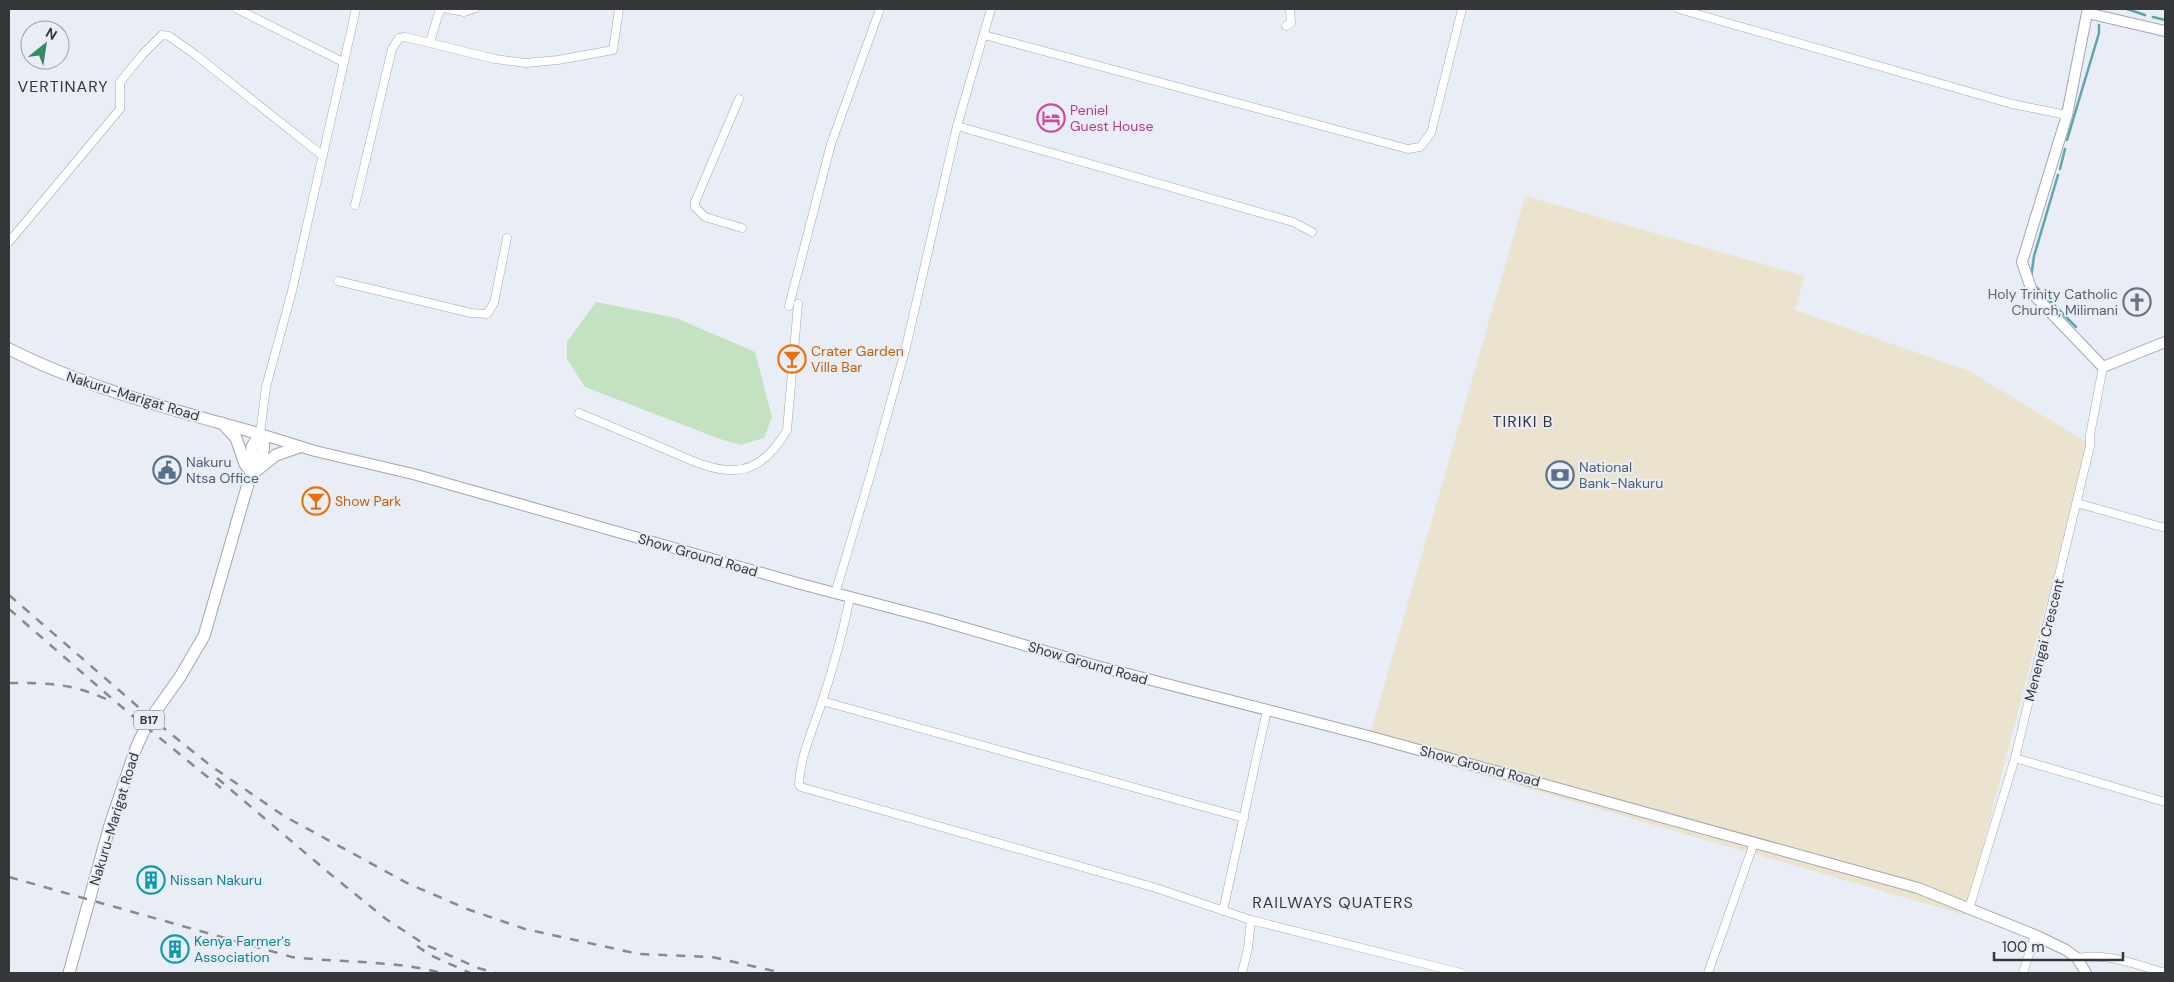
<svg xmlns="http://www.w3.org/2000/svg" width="2174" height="982" viewBox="0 0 2174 982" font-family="'DM Sans',sans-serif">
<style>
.medical{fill:#ece3ce}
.green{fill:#c2e2c1}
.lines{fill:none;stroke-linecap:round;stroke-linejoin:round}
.stream{stroke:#60a4ac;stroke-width:2.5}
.street-casing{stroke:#a2a6ae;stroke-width:9}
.secondary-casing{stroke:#a2a6ae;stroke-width:12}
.primary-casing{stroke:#a2a6ae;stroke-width:13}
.street{stroke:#fff;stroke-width:8}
.secondary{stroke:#fff;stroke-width:10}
.primary{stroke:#fff;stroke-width:11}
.rail{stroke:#86898f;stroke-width:2.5;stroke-dasharray:9 9;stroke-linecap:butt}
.labels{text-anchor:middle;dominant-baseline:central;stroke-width:4;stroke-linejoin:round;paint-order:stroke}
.shield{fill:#e9edf6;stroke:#6b6e72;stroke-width:1}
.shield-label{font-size:12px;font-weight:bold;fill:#35373a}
.hotel-label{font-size:14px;fill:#b23c85;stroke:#e9edf6;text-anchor:start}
.worship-label{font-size:14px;fill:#5b616d;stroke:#e9edf6;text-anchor:end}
.food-label{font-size:14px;fill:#c56008;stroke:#e9edf6;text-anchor:start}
.street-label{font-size:14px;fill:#35373a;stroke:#e9edf6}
.service-label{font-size:14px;fill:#4e5e75;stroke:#e9edf6;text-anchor:start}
.culture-label{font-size:14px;fill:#0d838f;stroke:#e9edf6;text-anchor:start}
.quarter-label{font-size:16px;letter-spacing:1px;fill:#35373a;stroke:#e9edf6}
</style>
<rect width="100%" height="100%" fill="#e9edf6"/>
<polygon class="medical" points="1525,196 1804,276 1795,310 1969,371 2088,443 1965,915 1368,742"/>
<polygon class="green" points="596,302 676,318 755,352 772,417 764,438 741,445 720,439 585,387 567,359 567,342"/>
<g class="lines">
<g class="stream">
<polyline points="2127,9 2145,15"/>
<polyline points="2153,17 2165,20"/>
<polyline points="2067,140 2099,33 2099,25"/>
<polyline points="2060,169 2065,149"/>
<polyline points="2031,278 2034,256 2058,175"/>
<polyline points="2036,287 2076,327"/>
</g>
<g class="street-casing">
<g id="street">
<polyline points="237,9 343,62"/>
<polyline points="448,9 464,12 474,9"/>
<polyline points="1679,9 2012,104 2067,115"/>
<polyline points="1286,26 1291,23 1290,9"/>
<polyline points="984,35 1408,149 1420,147 1431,133 1462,9"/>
<polyline points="430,42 439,12 442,9"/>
<polyline points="739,99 695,202 695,207 705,217 742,228"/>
<polyline points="957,126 1293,222 1312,232"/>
<polyline points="355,205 392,49 399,38 405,37 495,59 526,63 558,60 613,50 619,9"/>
<polyline points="9,242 120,109 120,82 142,55 162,35 169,36 197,56 323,156"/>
<polyline points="338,281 471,313 487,314 494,303 507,238"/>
<polyline points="789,306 831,144 880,9"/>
<path d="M579,413C608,425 636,437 665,449C686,458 711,471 734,470C759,470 776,449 787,430L798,304"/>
<polyline points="260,434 266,387 292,291 356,9"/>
<polyline points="2077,503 2165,528"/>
<polyline points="835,594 871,473 906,347 957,126 991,9"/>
<path d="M850,597C843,633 833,668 822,702C813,729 800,756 799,785L801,787L1156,888L1251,920L1248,948L1242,973"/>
<polyline points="822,701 1244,818"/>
<polyline points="2015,758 2165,802"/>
<polyline points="1969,909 2015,758 2090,446 2090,435 2103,367"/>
<polyline points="1223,911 1267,710"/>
<polyline points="1251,920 1461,973"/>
<path d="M2077,958C2106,952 2137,965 2165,973"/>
<polyline points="1708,973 1754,843"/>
<polyline points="2023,973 2035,935"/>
</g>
</g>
<g class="secondary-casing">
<g id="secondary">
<polyline points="2165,31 2087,13 2067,115 2022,262 2033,294 2103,367 2165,342"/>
<polyline points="260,434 315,451 413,474 505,500 797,583 934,619 1093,665 1372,737 1918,888 2035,935 2066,950 2077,958 2086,973"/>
</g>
</g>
<g class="primary-casing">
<g id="primary">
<path d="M9,349C88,389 175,410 260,434C270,449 257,464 250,477L204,636L180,677L148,722L136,748L110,825L69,973"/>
<polyline points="222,423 236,438 245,464 251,472"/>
<polyline points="256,471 276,455 299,447"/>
<polyline points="251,473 252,447 260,434"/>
</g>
</g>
<use href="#street" class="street"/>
<use href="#secondary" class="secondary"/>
<use href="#primary" class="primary"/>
<g class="rail">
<polyline points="9,595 151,718 211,766 284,816 407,883 467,909 525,929 639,954 712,957 783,973"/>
<polyline points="9,609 117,703 221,788"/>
<path d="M9,683C48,683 70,683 106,699"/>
<polyline points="217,778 329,873 386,919 424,944 478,968 496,973"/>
<path d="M9,877L292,957C342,963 393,960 442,973"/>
<polyline points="417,946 430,955 470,973"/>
</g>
</g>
<defs>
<g id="hotel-ring" transform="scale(1.4375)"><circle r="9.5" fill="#e9edf6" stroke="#d1479c" stroke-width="1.5"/><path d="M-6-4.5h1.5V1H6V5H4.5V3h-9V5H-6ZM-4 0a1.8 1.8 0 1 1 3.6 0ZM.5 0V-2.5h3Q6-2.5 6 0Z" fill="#d1479c"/></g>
<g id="church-ring" transform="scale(1.4375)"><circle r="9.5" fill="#e9edf6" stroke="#6b7280" stroke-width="1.5"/><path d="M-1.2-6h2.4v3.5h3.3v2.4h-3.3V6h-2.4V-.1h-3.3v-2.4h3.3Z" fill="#6b7280"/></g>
<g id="bar-ring" transform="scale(1.4375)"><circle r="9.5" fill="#e9edf6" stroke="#e8710a" stroke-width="1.5"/><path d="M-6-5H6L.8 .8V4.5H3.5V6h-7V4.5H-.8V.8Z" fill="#e8710a"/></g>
<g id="civic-ring" transform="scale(1.4375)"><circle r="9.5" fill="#e9edf6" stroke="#5c6f8a" stroke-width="1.5"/><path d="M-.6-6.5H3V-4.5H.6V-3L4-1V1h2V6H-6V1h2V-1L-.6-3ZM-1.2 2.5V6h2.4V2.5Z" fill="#5c6f8a"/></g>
<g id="bank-ring" transform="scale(1.4375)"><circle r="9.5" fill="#e9edf6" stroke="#5c6f8a" stroke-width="1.5"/><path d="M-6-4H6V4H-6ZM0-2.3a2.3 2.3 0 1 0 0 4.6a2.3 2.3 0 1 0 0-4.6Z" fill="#5c6f8a"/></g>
<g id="building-ring" transform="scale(1.4375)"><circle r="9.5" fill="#e9edf6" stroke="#0f9aa8" stroke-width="1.5"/><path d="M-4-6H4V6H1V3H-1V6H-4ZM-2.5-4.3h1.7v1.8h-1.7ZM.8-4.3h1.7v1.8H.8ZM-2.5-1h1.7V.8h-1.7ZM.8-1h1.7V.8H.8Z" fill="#0f9aa8"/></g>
</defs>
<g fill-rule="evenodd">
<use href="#hotel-ring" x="1051" y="118"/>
<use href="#church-ring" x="2137" y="302"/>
<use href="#bar-ring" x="792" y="359"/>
<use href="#civic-ring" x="167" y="470"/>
<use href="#bank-ring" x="1560" y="475"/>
<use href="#bar-ring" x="316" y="501"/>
<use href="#building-ring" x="151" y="880"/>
<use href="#building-ring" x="175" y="949"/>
</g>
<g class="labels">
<rect class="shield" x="134" y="710.5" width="30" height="19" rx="4"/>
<g class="shield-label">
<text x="149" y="720">B17</text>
</g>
<g class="hotel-label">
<text x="1070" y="110">Peniel<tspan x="1070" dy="16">Guest House</tspan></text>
</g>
<g class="worship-label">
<text x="2118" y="294">Holy Trinity Catholic<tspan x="2118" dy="16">Church, Milimani</tspan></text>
</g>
<g class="food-label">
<text x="811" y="351">Crater Garden<tspan x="811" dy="16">Villa Bar</tspan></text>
<text x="335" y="501">Show Park</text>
</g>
<g class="street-label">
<text transform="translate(133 396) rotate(17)">Nakuru-Marigat Road</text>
<text transform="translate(698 555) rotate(16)">Show Ground Road</text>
<text transform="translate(2044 640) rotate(-76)">Menengai Crescent</text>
<text transform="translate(1088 663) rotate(16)">Show Ground Road</text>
<text transform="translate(1480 766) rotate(15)">Show Ground Road</text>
<text transform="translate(114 819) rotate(-73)">Nakuru-Marigat Road</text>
</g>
<g class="service-label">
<text x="186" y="462">Nakuru<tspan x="186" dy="16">Ntsa Office</tspan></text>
<text x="1579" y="467">National<tspan x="1579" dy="16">Bank-Nakuru</tspan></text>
</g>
<g class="culture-label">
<text x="170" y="880">Nissan Nakuru</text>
<text x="194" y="941">Kenya Farmer's<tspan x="194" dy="16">Association</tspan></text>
</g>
<g class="quarter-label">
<text x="63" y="86">VERTINARY</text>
<text x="1523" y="421">TIRIKI B</text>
<text x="1333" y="902">RAILWAYS QUATERS</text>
</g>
</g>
<rect width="2174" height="982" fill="none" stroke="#35373a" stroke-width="20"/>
<g transform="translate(45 45) rotate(30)"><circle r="24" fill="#e9edf6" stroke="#a1a4ab"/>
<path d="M0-4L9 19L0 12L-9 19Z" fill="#358c60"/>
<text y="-8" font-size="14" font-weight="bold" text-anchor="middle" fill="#35373a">N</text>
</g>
<path d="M1994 952v8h129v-8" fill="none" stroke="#35373a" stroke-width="2.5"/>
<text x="2002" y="952" font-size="15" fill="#35373a" stroke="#e9edf6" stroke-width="4" paint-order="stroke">100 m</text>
</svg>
